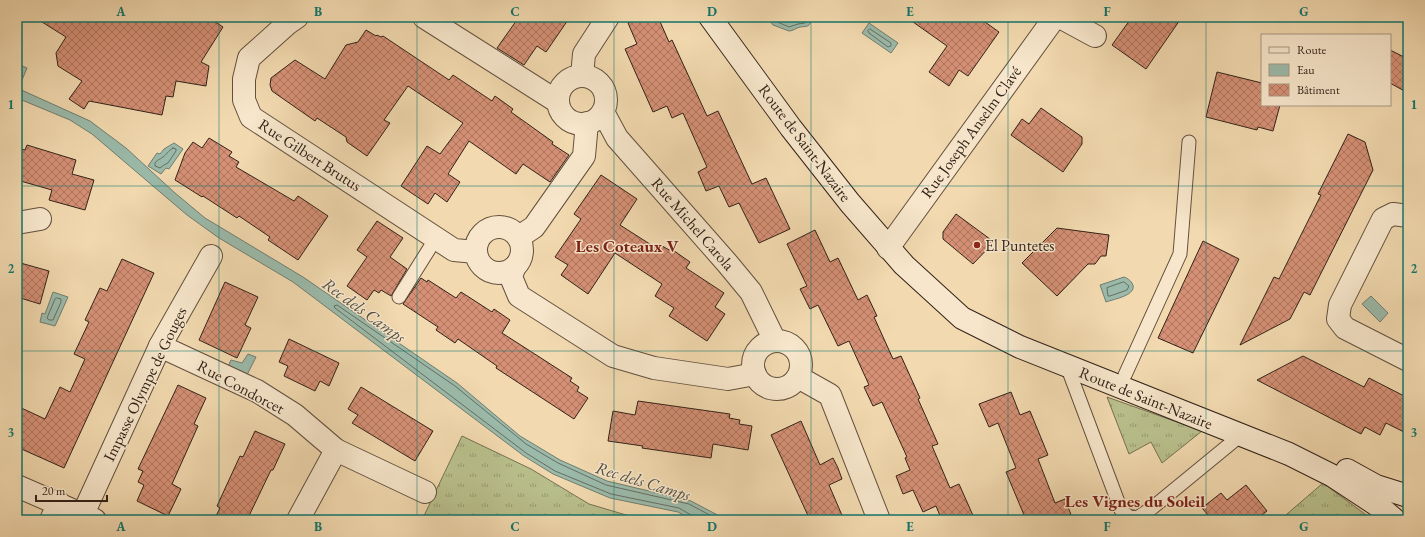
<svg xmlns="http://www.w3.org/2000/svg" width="1425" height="537" viewBox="0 0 1425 537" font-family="'EB Garamond',serif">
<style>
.grass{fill:url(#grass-tufts);stroke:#767152}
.water{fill:#9bbaaa;stroke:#717d70}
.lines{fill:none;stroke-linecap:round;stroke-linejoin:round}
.shore{stroke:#666e62;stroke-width:1}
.building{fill:url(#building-cross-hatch);stroke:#322219}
.lane-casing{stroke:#62503e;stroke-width:15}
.street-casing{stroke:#62503e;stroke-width:24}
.secondary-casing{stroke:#322219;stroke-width:24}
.lane{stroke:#f7e6cb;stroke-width:13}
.street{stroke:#f7e6cb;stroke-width:22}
.secondary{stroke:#f7e6cb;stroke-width:22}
.grid{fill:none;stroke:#0f766e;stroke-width:1;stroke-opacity:0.55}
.poi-dot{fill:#8f2418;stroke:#f7e6cb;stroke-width:1.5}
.labels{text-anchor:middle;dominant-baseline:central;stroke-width:3;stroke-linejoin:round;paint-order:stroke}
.street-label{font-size:16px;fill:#322219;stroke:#f7e6cb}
.poi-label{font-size:16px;fill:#322219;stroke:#f7e6cb;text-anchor:start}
.neighbourhood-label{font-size:17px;font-weight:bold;fill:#7a1f14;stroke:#f7e6cb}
.water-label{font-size:17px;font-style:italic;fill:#525044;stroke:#f7e6cb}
.neatline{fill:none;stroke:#0f766e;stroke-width:1.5}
.grid-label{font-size:13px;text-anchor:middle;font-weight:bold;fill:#0f766e}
</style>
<defs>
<pattern id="grass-tufts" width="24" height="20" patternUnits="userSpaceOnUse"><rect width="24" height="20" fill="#b9c08c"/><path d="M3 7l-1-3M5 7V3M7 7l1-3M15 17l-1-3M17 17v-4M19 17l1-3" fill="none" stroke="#979c72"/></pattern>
<pattern id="building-cross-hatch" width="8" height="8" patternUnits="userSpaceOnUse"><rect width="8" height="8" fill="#d59075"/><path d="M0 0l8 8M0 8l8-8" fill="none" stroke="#ad755f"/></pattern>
</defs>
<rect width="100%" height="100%" fill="#f2d9af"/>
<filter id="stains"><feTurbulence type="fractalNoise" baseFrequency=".005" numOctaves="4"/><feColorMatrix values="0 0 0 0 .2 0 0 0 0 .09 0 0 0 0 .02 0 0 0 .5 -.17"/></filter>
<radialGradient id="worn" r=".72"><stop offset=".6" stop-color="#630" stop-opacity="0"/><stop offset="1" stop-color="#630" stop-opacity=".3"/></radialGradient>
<g class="grass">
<polygon points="1107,397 1202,431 1162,463 1151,442 1129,454"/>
<polygon points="462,436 531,469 589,504 643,520 422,520"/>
<polygon points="1323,483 1373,520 1280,520"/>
</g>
<g class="water">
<path d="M769,17H811C811,28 807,26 800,27C796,28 793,31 789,31L773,25L770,21Z"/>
<polygon points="869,23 898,43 891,53 862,33"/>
<polygon points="17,64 27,68 22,80 17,78"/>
<polygon points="17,88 90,121 126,148 175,193 205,218 303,277 438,370 457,383 520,436 560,460 607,481 691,501 727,520 692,520 678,512 610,498 553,474 524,456 293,282 219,238 187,215 92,134 70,120 17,98"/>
<polygon points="174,143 183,149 169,169 166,168 161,174 148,166 157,153 160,154 164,149"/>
<path d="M1124,277C1127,278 1130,280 1132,283C1139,295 1114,299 1106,302L1100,285Z"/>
<polygon points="53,292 68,297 55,326 40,322 42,313 45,314"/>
<polygon points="1371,296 1388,313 1380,322 1362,304"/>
<polygon points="248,354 256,357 245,379 226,371 231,360 242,363"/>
</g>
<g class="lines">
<g class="shore">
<polyline points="773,17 775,21 789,27 798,24 805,23 807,17"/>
<polygon points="870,29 891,43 891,46 888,47 869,33 868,31"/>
<path d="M173,148L176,149V151L168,163L164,165L160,168L155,166V163C158,159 159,160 163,157C167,154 167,152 173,148Z"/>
<polygon points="1124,282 1129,286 1127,290 1110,296 1108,296 1107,288"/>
<polygon points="57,298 61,299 61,302 53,320 49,320 47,318 55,299"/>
<polyline points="693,520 691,515 679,508 611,494 555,471 526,453 335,308 334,306 337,305 455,386 526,444 558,463 606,485 689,504 719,520"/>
</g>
</g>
<g class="building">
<polygon points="34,17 208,17 223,27 201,62 209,66 206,86 176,81 173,97 166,96 162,115 89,101 84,109 69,99 82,81 58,66 56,53 66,37"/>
<polygon points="519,17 570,17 546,52 537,46 524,65 497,48"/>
<polygon points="641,17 658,17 669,42 672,40 707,116 718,111 752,184 766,178 790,229 759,243 739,203 729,207 719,186 706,191 698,172 707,167 683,113 672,118 667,106 653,112 625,49 637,44 628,23"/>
<polygon points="906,17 978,17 999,32 968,76 959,70 949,86 929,72 947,46"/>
<polygon points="1132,17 1182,17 1146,69 1112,45"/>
<polygon points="366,30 376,36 377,35 381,37 383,36 449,80 453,75 492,101 495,96 513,109 511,112 553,142 552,144 569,155 550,182 523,164 516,174 469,141 448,174 460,182 447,202 435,193 428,204 401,186 427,146 440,154 463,123 408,86 384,120 390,123 367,156 347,142 346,137 317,118 315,121 272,91 270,85 271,78 295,60 325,79 346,45 358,42"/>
<polygon points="1390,50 1408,59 1408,93 1390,83"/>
<polygon points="1217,72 1262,83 1262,105 1280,105 1273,131 1258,127 1257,130 1206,117"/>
<polygon points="1041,108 1082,137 1082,144 1063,172 1011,135 1022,119 1029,124"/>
<polygon points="1348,134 1365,142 1373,170 1310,295 1304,292 1290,319 1240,345 1274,277 1279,279 1321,195 1318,194"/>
<polygon points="209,138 232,152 229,156 239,162 236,167 294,201 298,196 328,216 298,260 268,240 270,237 239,216 237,218 203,196 202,197 175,180 185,153 193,142 202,148"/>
<polygon points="27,145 76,160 72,174 94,180 85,210 49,200 52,190 17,180 17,148 25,150"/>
<polygon points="601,175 637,199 620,225 656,248 659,244 669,250 670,248 690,262 686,268 724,293 715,307 725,314 707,341 669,316 674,308 655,296 662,284 615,253 588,294 561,275 568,265 555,257 581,219 574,214"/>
<polygon points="956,214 994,242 973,264 943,239 943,232"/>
<polygon points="377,221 403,238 390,257 407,269 391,296 381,290 379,293 374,290 367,300 347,286 367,257 357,250"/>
<polygon points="1057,228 1109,235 1106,256 1101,256 1095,264 1088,264 1057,296 1022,263"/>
<polygon points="815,230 830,262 838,258 858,300 867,295 877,316 874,317 893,359 901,356 920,398 918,399 938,444 932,446 950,488 959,484 975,520 947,520 945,516 941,518 936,506 923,512 913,490 903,494 896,476 910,470 905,458 907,457 882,402 873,406 864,387 869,385 849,341 838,346 818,305 810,309 800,289 807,286 787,244"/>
<polygon points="1203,241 1239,259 1193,353 1158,338"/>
<polygon points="122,259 154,273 64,468 17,447 17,406 45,419 60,387 70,392 85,359 74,354 89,322 85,320 100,288 107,291"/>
<polygon points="17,262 49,271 40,304 17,297"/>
<polygon points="421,278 427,282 428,280 456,298 461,292 492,312 494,309 510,320 502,333 572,378 570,381 579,387 577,391 588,398 574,419 496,368 497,366 458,339 455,343 436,330 438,327 403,304"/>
<polygon points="225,282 258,297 245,325 251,328 237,358 199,340"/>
<polygon points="289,339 339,363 329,386 320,381 315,391 284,376 288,366 279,362"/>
<polygon points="1303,356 1364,387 1369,378 1408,398 1408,434 1386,423 1380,435 1365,427 1361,434 1257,380"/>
<polygon points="178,385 206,398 194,424 198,426 172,484 181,489 168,516 137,501 144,485 138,482 143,471 138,469"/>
<polygon points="361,387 433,431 415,461 352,423 358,415 348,409"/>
<polygon points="1011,392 1020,415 1030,411 1048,455 1038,459 1055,503 1065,499 1073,520 1014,520 1024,515 1006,472 1016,468 998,423 989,427 979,404"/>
<polygon points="638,401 730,414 729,418 740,420 739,424 752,426 748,450 713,444 711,458 642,448 643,446 608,441 613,411 635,415"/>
<polygon points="801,421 820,465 833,458 838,468 842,479 829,485 844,520 810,520 771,435"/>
<polygon points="255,431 285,444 273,470 271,470 247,520 214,520 220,508 217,506 240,456 243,457"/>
<polygon points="1246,485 1267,511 1256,520 1202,520 1208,515 1202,508 1221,493 1227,500"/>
</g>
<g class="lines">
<g class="lane-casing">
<g id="lane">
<polyline points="399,297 436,238"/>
<polyline points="1067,366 1121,510 1128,516 1137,518 1152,508 1241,435"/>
<polyline points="1125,375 1180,254 1189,142"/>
</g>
</g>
<g class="street-casing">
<g id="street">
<polyline points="297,17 287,24 249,58 244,79 244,100 251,117 454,250 476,252"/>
<polyline points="424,17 558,102"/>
<polyline points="1060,17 1095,36"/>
<polyline points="582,76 584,54 608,17"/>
<circle cx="582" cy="100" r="24"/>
<polyline points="603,112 617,138 727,263 751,292 775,341"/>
<polyline points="1408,216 1393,214 1383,219 1340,305 1338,319 1345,328 1408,360"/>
<polyline points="17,223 40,219"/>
<circle cx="499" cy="250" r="23"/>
<polyline points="519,237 534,227 584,156 587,123"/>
<polyline points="888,248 1055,17"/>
<polyline points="514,268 511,277 519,296 613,356 654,368 728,379 755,374"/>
<circle cx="777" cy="365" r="24"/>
<polyline points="160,346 257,391 295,415 336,450 425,492"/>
<polyline points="798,377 830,395 879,520"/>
<polyline points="17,486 95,520"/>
<polyline points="83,514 160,346 211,256"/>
<polyline points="51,520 59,503"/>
<polyline points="298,520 336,450"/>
</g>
</g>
<g class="secondary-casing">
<g id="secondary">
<polyline points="710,17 791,128 850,203 904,265 962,318 1020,347 1289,454 1333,476 1380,507 1395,520"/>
<polyline points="1347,470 1376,486 1408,496"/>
</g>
</g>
<use href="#lane" class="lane"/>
<use href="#street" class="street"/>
<use href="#secondary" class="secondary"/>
</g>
<path class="grid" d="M219,17V520M417,17V520M614,17V520M811,17V520M1008,17V520M1206,17V520M17,186H1408M17,351H1408"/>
<circle class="poi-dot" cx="977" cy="245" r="4"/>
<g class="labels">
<g class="street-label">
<text transform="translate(971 132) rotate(-54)">Rue Joseph Anselm Clavé</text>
<text transform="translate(805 143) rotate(53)">Route de Saint-Nazaire</text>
<text transform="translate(310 155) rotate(33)">Rue Gilbert Brutus</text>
<text transform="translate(693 224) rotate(49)">Rue Michel Carola</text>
<text transform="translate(145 384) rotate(-64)">Impasse Olympe de Gouges</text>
<text transform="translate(241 387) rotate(28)">Rue Condorcet</text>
<text transform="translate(1146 398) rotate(22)">Route de Saint-Nazaire</text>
</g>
<g class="poi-label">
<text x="985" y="245">El Puntetes</text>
</g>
<g class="neighbourhood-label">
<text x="627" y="246">Les Coteaux V</text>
<text x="1135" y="501">Les Vignes du Soleil</text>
</g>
<g class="water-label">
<text transform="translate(364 310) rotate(36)">Rec dels Camps</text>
<text transform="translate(643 481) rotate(17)">Rec dels Camps</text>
</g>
</g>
<rect width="1425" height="537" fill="none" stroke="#f2d9af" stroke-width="44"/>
<rect x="1261" y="34" width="130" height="72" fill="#f7e6cb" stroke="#a89884"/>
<rect x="1269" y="47" width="20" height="6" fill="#f7e6cb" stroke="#a89884"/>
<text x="1297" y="54" font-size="12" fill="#322219">Route</text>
<rect x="1269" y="64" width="20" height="12" fill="#9bbaaa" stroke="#a89884"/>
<text x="1297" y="74" font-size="12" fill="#322219">Eau</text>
<rect x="1269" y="84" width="20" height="12" fill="url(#building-cross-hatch)" stroke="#a89884"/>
<text x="1297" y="94" font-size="12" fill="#322219">Bâtiment</text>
<path d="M36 495v6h71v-6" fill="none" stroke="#322219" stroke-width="2"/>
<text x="42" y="495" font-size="12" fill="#322219" stroke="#f7e6cb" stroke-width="3" paint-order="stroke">20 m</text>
<rect x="22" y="22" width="1381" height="493" class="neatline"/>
<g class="grid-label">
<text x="121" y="16">A</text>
<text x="318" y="16">B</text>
<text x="515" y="16">C</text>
<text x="712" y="16">D</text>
<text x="910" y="16">E</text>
<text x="1107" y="16">F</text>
<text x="1304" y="16">G</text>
<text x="11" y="109">1</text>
<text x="1414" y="109">1</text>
<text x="11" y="273">2</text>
<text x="1414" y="273">2</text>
<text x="11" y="437">3</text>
<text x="1414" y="437">3</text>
<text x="121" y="531">A</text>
<text x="318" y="531">B</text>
<text x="515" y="531">C</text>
<text x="712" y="531">D</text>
<text x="910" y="531">E</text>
<text x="1107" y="531">F</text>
<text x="1304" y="531">G</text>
</g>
<rect width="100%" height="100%" filter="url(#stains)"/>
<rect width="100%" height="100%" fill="url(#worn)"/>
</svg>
